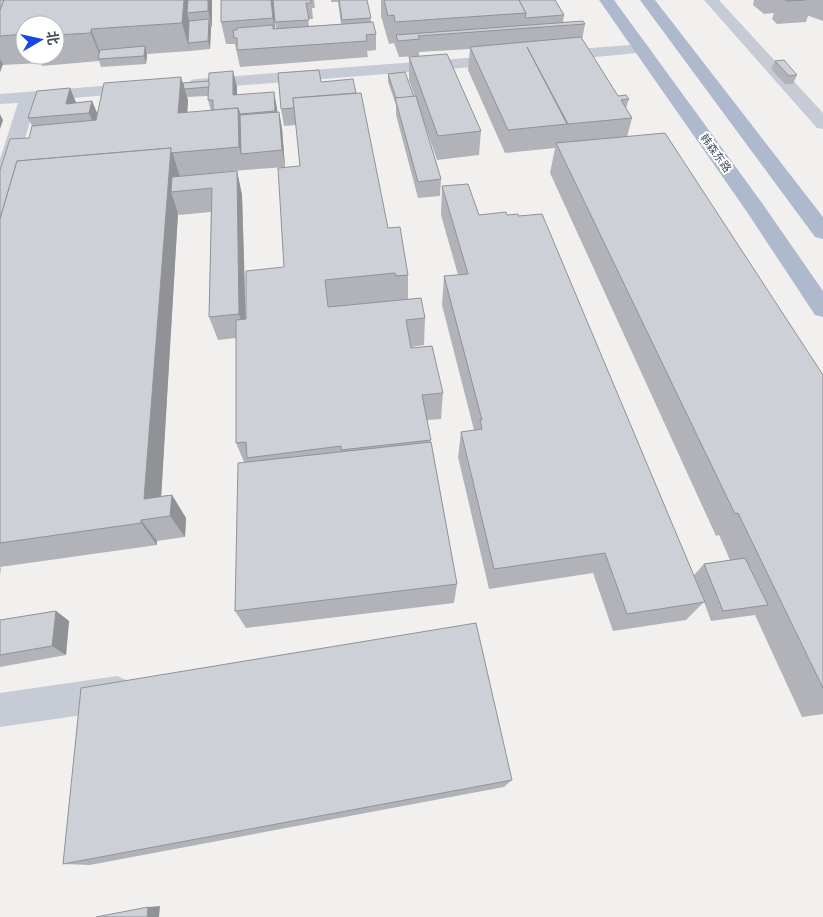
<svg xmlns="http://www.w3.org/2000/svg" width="823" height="917" viewBox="0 0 823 917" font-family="Ubuntu,'Noto Sans SC',sans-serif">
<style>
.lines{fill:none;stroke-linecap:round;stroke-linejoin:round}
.minor{fill:#c6cbd6;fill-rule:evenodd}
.major{fill:#afb9ce;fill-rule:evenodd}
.wall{fill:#b1b3b9;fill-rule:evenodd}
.shaded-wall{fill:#909296}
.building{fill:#ced0d7;stroke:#909296}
.labels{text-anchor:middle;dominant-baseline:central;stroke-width:4;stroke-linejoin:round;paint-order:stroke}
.far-street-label{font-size:11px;fill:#474e5d;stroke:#fff}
</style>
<rect width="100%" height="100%" fill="#f2f0ef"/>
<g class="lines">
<g class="minor">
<polygon points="704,0 719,0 823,113 823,129 817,128"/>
<polygon points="642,44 648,46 650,49 648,52 553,61 547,59 545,56 547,53 553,51"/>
<polygon points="505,55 511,56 513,60 511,64 197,89 191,88 188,84 191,80 197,79"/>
<polygon points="139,83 145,84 148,88 145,92 36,101 10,190 7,194 0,196 0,159 18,103 0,104 0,94"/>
<polygon points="117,676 129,681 134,693 129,705 117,710 0,727 0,693"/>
</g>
<g class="major">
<polygon points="599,0 614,0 762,203 823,291 823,317 815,315 747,212"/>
<polygon points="640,0 655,0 823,217 823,239 815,237"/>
</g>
</g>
<g class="wall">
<path d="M0,0H212V27H211L210,49L190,51V50V51L147,54L146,64L101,67L99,61L42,66L41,63L3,65V64L0,72ZM25,25H55V55H25Z"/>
<polygon points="273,0 315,0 314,1 315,8 312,8 313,19 308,19 309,26 341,24 338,2 331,2 331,0 367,0 371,22 376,34 376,50 367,51 368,57 240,67 235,44 226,44 221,22 273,0 275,29 276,29"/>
<polygon points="381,0 555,0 564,15 563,22 585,24 582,40 618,96 629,99 626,108 632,118 627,137 823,375 823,714 802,717 755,615 711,621 704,602 686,620 613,631 593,573 489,589 458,457 461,432 474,430 442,305 444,276 458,275 441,215 442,186 479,215 507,215 694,575 704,564 730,560 719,535 716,536 550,173 555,148 505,153 468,70 470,49 419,52 419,56 399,57 394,43 389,44 381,16"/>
<polygon points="754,0 823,0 823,21 809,16 808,16 806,22 777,24 772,19 774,13 764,14 753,5"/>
<polygon points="409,57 481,131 479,155 437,160 424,122 441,179 440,196 418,198 396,115 396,105 388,82 388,74 415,97 409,80"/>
<polygon points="775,61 797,75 793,84 785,84 771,69"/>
<path d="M321,82L408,275V299L425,318L424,345L411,347L443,393L441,419L427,420L457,584L454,603L246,628L235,611L244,462L236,443V338L218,340L209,317L211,212L179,215L178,213L161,496L172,495L186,518L185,537L157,541V545L0,567L1,568L0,575V170L29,138L32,126L28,118L70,88L76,103L92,101L98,115L183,83L237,87V95L277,108V112H279L282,128L285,167L245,170V168V170L180,176L237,171L242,195L246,319L284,267L300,166L296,125L284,126L281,109ZM208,96V100L211,111L187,113L188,100L187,97Z"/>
<polygon points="56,611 69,621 66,655 0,667 0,620"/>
<polygon points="512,780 504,787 90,865 63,864"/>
</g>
<g class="shaded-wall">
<polygon points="184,0 192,0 187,13 191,27 188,43 190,51 182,23"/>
<polygon points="208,0 212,0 212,27 208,11"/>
<polygon points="271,0 273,0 276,41 273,18"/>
<polygon points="209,19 211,28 210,49 208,41"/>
<polygon points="91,29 102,58 101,59 91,33"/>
<polygon points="145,46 147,55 146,64 144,56"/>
<polygon points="0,59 3,64 0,72"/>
<polygon points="233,71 237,87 237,112 233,95"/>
<polygon points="181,77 188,100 186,137 178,113"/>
<polygon points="70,88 77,105 66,104"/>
<polygon points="274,92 277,108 278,127 275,111"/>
<polygon points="92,101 99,118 96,130 89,113"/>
<polygon points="238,108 244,132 241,154 245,170 239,147"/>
<polygon points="279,112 282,128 285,167 282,150"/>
<polygon points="0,114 3,120 0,129"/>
<polygon points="171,148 180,177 171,192 178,213 160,517 144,499"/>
<polygon points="237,171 242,195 246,336 239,314"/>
<polygon points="172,495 186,518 185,537 170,516"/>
<polygon points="141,520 157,541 157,545 141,523"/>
<polygon points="56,611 69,621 66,655 52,646"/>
<polygon points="160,906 159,917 147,917 148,907"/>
</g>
<g class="building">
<polygon points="0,0 4,0 0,10"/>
<polygon points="4,0 184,0 182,23 91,29 91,33 55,35 55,25 25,25 25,34 0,36 0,10"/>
<polygon points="188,0 208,0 208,11 187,13"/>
<polygon points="221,0 271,0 273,18 221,22"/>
<polygon points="273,0 311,0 311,3 306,3 309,20 275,22"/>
<polygon points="339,0 367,0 371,18 342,20"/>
<polygon points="384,0 519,0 526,13 395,22 394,15 388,16"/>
<polygon points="519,0 555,0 564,15 526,18 525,17 526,13"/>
<polygon points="785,0 805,0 787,1"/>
<polygon points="209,19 208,41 188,43 189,21"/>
<polygon points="583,21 585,24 418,36 420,39 398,41 396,35"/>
<polygon points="373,22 376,34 366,35 367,41 237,50 237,38 234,38 233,30 237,30 237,28 273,25 273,29"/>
<polygon points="581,37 618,96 626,95 629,99 621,100 632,118 568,124 527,47 567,124 508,130 470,47"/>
<polygon points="145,46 144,56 98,59 100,50"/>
<polygon points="447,54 481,131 438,136 409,57"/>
<polygon points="784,60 797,75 789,76 775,61"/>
<polygon points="319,70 321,82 353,79 356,93 293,98 294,108 281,109 278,73"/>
<polygon points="233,71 233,95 274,92 275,111 240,114 238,108 213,110 213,100 208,100 209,73"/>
<polygon points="405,72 414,97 396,98 388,74"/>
<polygon points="181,77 178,113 238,108 239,147 170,153 171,148 17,161 0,219 0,170 10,139 29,138 32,126 96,120 104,83"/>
<polygon points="209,81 209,87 184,89 183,83"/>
<polygon points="70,88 66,104 92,101 89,113 28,118 37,91"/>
<polygon points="361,93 388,228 400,227 408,275 396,276 395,273 325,280 328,307 421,298 425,318 406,320 411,348 432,346 443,393 422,395 431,440 341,450 341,446 247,458 246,442 236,443 236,320 246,319 246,271 284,267 278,168 300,166 293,98"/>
<polygon points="416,96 441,179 418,182 395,98"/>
<polygon points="279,112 282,150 241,154 240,115"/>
<polygon points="665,133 823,375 823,688 738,513 735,514 556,143"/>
<polygon points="171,148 144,499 172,495 170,516 141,520 141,523 0,543 0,219 17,161"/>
<polygon points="237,171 239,314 209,317 212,188 171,192 172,177"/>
<polygon points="468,184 479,215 506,212 507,215 518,214 518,216 542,214 705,602 627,614 605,553 494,569 461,432 482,429 480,420 482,420 444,276 468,274 442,186"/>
<polygon points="431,442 457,584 235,611 238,463"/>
<polygon points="745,558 768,605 723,611 704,564"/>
<polygon points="56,611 52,646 0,655 0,620"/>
<polygon points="476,623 512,780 63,864 81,688"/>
<polygon points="148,907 147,917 96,917"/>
</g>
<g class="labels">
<g class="far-street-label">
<text transform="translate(716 153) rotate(54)">韩森东路</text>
</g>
</g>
<g transform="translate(40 40) rotate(81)"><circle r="24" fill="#ffffff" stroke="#b5b8be"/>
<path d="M0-4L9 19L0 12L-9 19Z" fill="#1748e4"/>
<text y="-8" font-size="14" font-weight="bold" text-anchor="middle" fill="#474e5d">北</text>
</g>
</svg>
